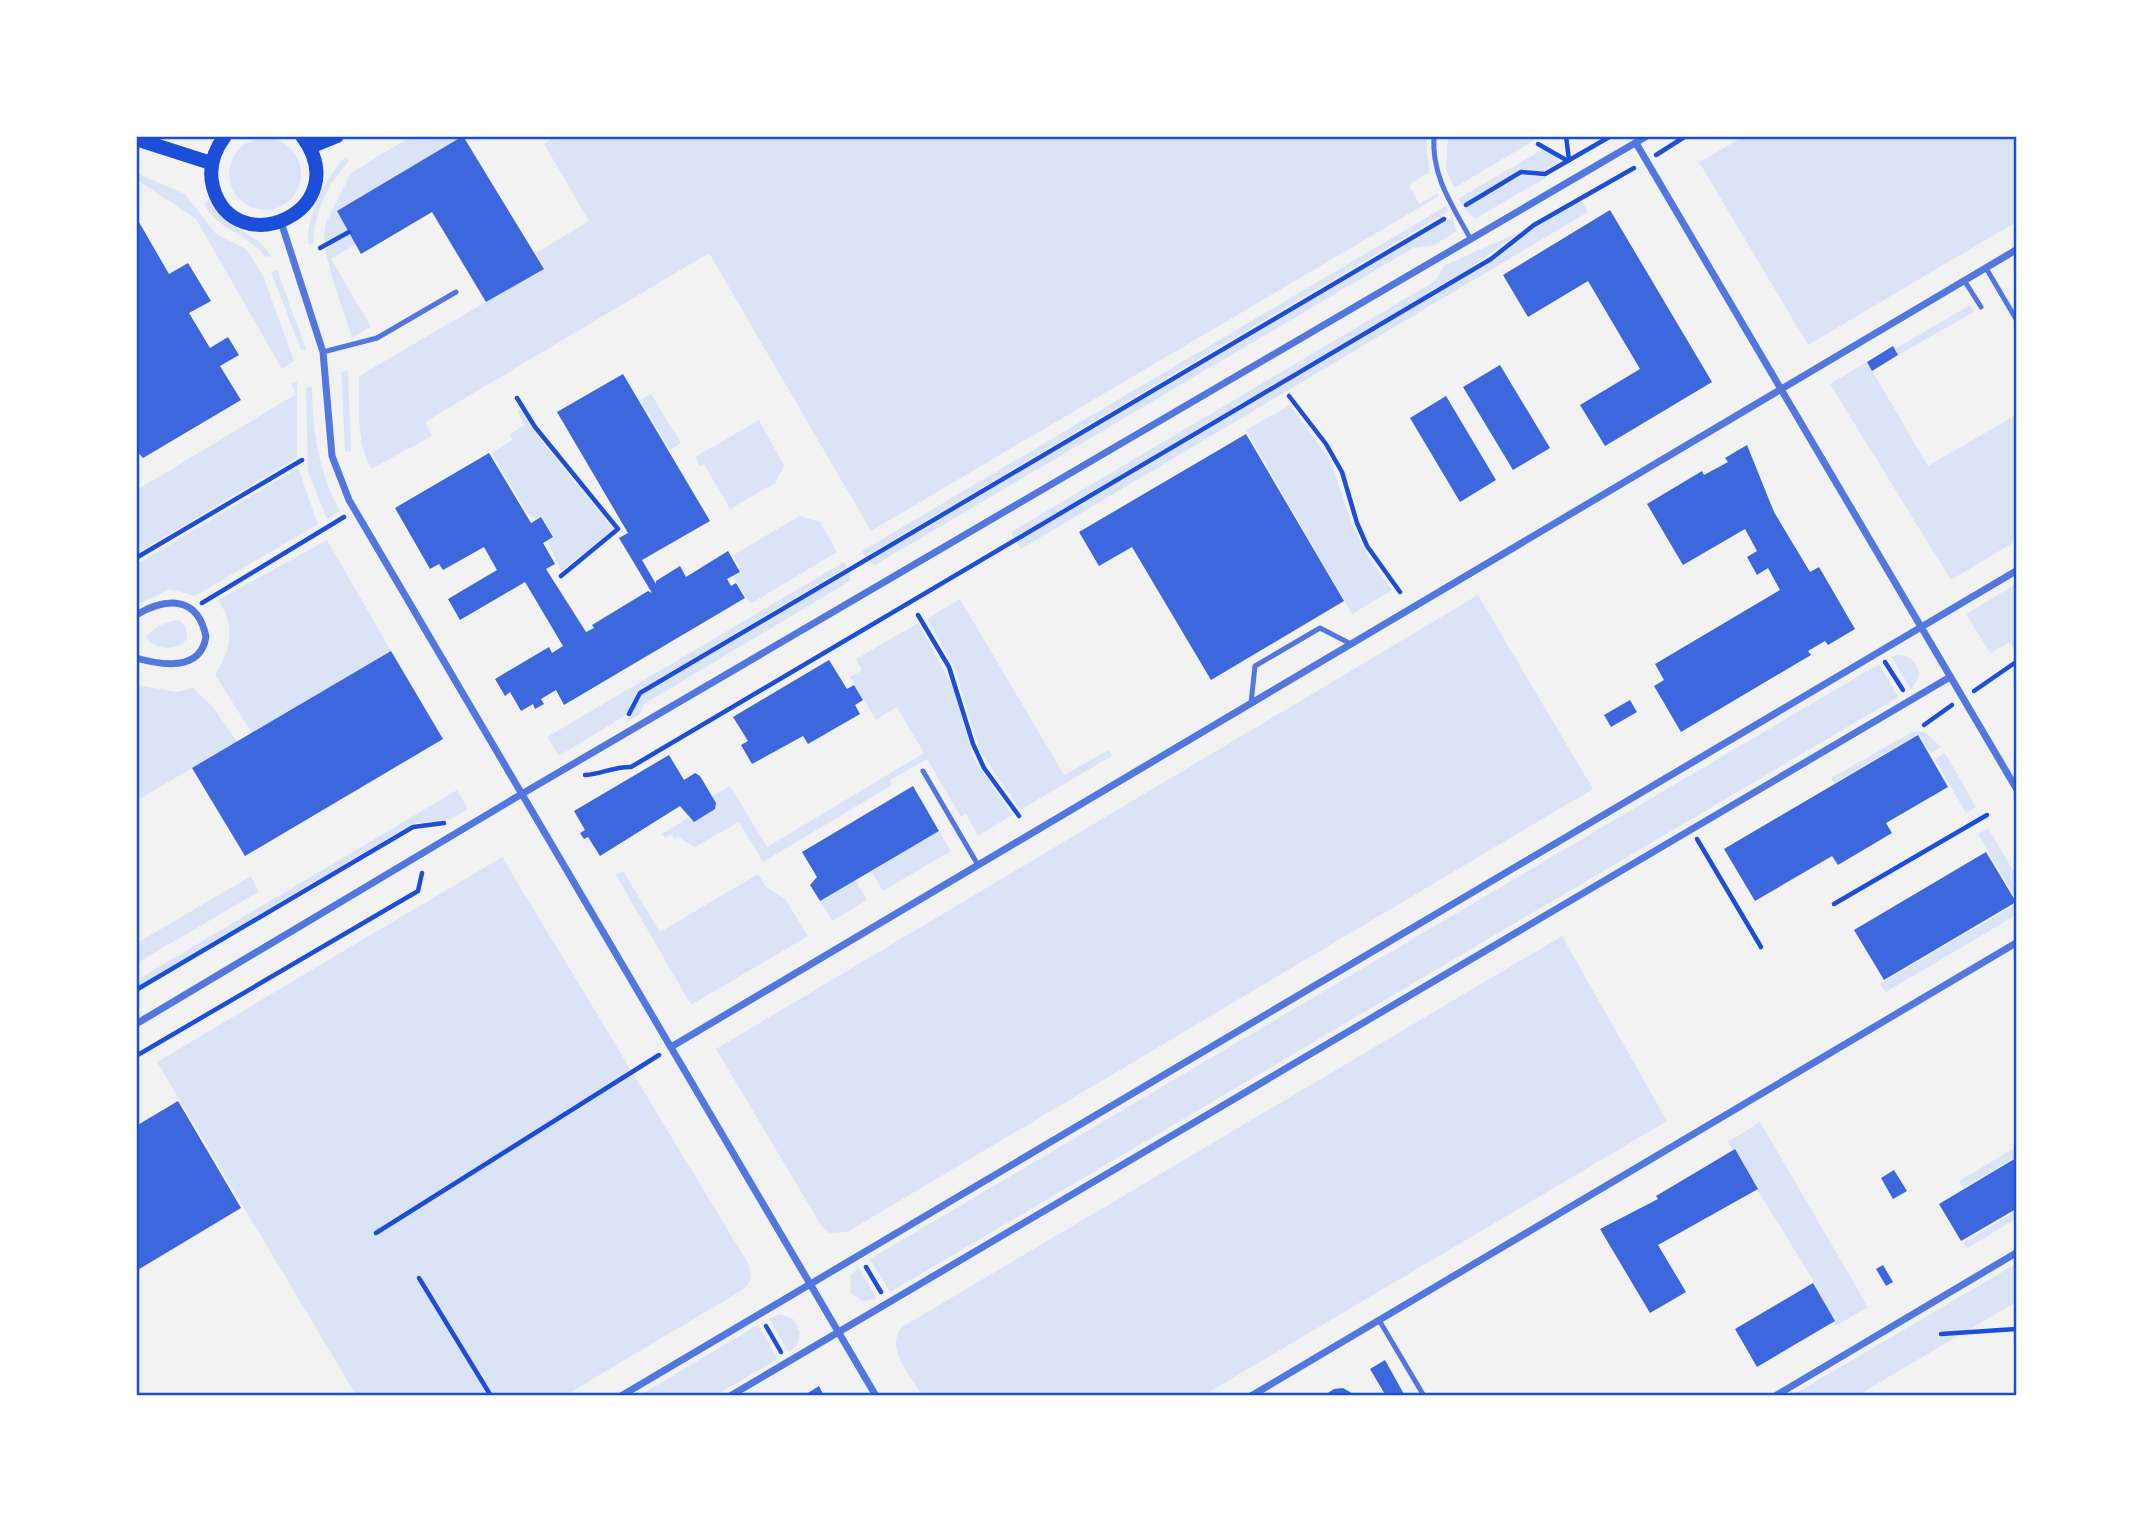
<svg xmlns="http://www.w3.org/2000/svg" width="2153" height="1532" viewBox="0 0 2153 1532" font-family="Manrope,sans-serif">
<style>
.green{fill:#dbe4f7}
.building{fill:#3d67dc}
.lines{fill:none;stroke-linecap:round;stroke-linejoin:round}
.path{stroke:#1d4ed8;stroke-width:4.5}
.service{stroke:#5277de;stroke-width:5}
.minor{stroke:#5277de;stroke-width:7}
.secondary{stroke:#1d4ed8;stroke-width:14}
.neatline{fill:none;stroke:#1d4ed8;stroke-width:2.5}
</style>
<rect width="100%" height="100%" fill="#f2f2f2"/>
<g class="green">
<path d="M410,137H463L356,244L331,259L371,327L352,338C344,309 318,251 326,223L351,173Z"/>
<path d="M553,137H1426L1429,173L1412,182L1410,187L1419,204L1438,193L1439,196L871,531L709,253L425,422L432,436L371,469C356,440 359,409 359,376L544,268L536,253L589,221L544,144Z"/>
<polygon points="1448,137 1448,136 1540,137 1454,188 1446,169"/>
<polygon points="1743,137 2016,137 2016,222 1808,345 1699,162"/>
<circle cx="265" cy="174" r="36"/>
<polygon points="1543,149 1556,156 1559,162 1544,171 1521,170 1462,205 1458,199"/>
<path d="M346,157L349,162C330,178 312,218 314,243L309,245C303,221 328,173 346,157Z"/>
<polygon points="136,173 185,194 216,234 246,249 263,276 294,361 282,369 196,219 137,180"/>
<polygon points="1522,175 1547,177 1475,219 1465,209"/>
<path d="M209,200C223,228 255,230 271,256L265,257C249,233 217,231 204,203Z"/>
<polygon points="1582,201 1588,212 1021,549 1016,542 1496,259 1533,228"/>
<polygon points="1446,206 1449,211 865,557 862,551"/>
<polygon points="1452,217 1457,231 1434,245 1413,248 875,565 868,561"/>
<polygon points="1522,231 1463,273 1014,538 1011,532 1435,281 1445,265"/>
<polygon points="277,270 306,349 301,350 271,272"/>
<polygon points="1970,305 1974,312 1898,355 1895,349"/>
<polygon points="1867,362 1928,466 2016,415 2016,541 1951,580 1830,384"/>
<polygon points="348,371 351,452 345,451 341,372"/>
<polygon points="297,381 297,458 137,553 137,490 296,394 291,384"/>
<path d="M312,387C313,432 318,471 340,511L327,519L308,471L306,388Z"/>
<polygon points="651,394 681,443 670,450 640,400"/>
<polygon points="1290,405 1331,462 1352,525 1368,556 1392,590 1352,614 1246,430"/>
<polygon points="521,409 536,434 614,530 561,571 548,541 554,537 542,516 535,519 528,514 492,453 513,440 510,434 525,425 517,411"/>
<polygon points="759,420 784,466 775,483 730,509 704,464 700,466 695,457"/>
<polygon points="298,468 318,524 195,596 170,589 137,605 137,564"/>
<polygon points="800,516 820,522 837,552 750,604 734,577 742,572 733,555"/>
<path d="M327,540L391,651L252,733L215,675C231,649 236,627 218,600Z"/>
<polygon points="844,562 847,567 639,691 626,715 559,756 547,737"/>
<polygon points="849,572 850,581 644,704 640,714 626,722 642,694"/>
<polygon points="2016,584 2016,653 2010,642 1990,653 1966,614"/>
<polygon points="1478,595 1593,789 847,1232 830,1233 822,1227 716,1049"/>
<polygon points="960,599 1064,775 1109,750 1112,756 1020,810 980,751 955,669 927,619"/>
<path d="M179,620L186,628L187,639C177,651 157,651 146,638C153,627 167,621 179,620Z"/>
<polygon points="918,623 954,689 973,757 1012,815 978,836 966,814 961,817 927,759 890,780 892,785 763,862 739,822 695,847 678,837 674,839 671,834 665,838 662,834 688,818 694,822 715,809 712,796 730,786 767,847 924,753 897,707 876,720 850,677 862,670 856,659"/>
<path d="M1897,655C1918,655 1925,675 1911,689L1891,657Z"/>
<polygon points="1879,664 1898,697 890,1292 870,1259"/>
<polygon points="137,685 177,692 193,688 213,707 237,742 137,800"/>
<polygon points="1912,732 1925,732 1941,747 1931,753 1918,734 1834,783 1831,778"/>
<polygon points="1945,753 1976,807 1966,813 1935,759"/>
<polygon points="457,790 468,809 451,819 412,824 137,987 137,980"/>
<polygon points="1988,828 2016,875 2016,899 1978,834"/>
<polygon points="939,831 951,851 883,891 871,871"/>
<polygon points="502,857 749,1265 751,1279 744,1289 566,1395 356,1395 157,1062"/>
<polygon points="623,871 660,932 758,874 767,888 785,899 808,936 691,1005 616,875"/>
<polygon points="251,876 258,892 137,963 137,943"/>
<polygon points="855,880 867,900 832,921 820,901"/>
<polygon points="2016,904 2016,915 1886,992 1880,984"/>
<path d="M1562,936L1667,1121L1204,1395H922C911,1376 884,1348 902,1327Z"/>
<polygon points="1760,1122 1868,1307 1836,1326 1813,1280 1728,1142"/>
<polygon points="2016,1147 2016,1157 1963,1188 1959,1181"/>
<polygon points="2016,1211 2016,1219 1967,1248 1963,1243"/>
<polygon points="2016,1264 2016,1302 1858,1395 1791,1396"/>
<polygon points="858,1267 877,1299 862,1301 851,1293 850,1277"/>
<polygon points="780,1314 793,1319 800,1332 797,1345 789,1352 769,1319"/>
<polygon points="758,1325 778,1359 716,1395 640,1395"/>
</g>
<g class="building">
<polygon points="463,136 544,269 486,302 432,212 361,254 337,211"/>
<polygon points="1610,210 1712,382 1605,446 1580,405 1640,369 1588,281 1528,317 1503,275"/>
<polygon points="136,217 169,274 188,263 211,301 189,313 210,348 228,337 239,355 220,366 241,400 143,458 136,450"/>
<polygon points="1893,346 1898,355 1872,371 1867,362"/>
<polygon points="1500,365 1550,448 1513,470 1463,387"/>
<polygon points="623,374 710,521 642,560 656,584 656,581 680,566 686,577 728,551 740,572 727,579 731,586 736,583 745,598 564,705 556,690 541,699 544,704 535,709 533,704 521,711 510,692 505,696 495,679 549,647 552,653 563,646 525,582 460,620 448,599 497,570 484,547 443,570 439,564 430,569 395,508 489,453 531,523 541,517 553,537 543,543 555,564 546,569 586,632 594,628 592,625 648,591 652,593 619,538 628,533 557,412"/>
<polygon points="1446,396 1496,480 1460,502 1410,418"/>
<polygon points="1246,434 1344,601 1211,680 1132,547 1099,566 1079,532"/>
<polygon points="1747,445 1774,512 1810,572 1819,567 1855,629 1828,645 1825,641 1808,651 1811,655 1681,732 1654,686 1664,680 1655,664 1780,590 1768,568 1757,575 1747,557 1757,551 1745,529 1683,565 1647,504 1702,471 1704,475 1728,462 1725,458"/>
<polygon points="391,651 443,739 245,856 192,768"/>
<polygon points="829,660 847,689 854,685 863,700 855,705 860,714 808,744 803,736 752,764 741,745 748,741 733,717"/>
<polygon points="1630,700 1637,712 1611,727 1604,715"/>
<polygon points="1918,735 1948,787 1886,823 1892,833 1838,865 1832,856 1755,901 1724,849"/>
<polygon points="669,755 684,780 695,773 700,776 716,803 715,809 694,822 680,806 600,856 588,837 584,839 580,833 585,830 574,811"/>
<polygon points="913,786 939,831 820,901 810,885 817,877 802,852"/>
<polygon points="1986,852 2016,902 1884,980 1854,930"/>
<polygon points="178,1101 241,1208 136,1271 136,1126"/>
<polygon points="1735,1149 1758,1189 1658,1245 1686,1292 1650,1313 1600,1229 1658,1199 1656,1196"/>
<polygon points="2016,1158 2016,1209 1961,1241 1939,1204"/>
<polygon points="1894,1170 1907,1191 1893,1199 1881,1178"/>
<polygon points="1883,1265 1893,1282 1886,1286 1876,1269"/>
<polygon points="1813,1283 1835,1321 1757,1367 1735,1329"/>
<polygon points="1385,1360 1405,1396 1386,1396 1370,1369"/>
<polygon points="819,1386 824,1396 803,1396"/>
<polygon points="1343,1388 1357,1396 1323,1396 1334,1389"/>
</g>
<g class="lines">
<g class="path">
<polyline points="1566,136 1569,160"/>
<polyline points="1538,144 1568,161"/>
<polyline points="1656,155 1686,136"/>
<polyline points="1466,205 1521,172 1545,174 1611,136"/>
<polyline points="320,248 349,232"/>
<polyline points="1289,396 1326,444 1342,472 1357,523 1367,546 1400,592"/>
<polyline points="517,398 535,427 618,529 561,576"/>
<polyline points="136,558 302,460"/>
<polyline points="202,603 344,517"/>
<polyline points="918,615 949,667 973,744 984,768 1019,816"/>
<polyline points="1885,662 1903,690"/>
<polyline points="1974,691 2016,662"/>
<polyline points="629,714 640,693 1444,219"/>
<polyline points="1924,725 1952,705"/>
<path d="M585,775C602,774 615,766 631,767L1491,259L1534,225L1634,168"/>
<polyline points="1697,839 1761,947"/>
<polyline points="1834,904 1987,815"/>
<polyline points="136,990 413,827 444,823"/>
<polyline points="136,1056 418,891 422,873"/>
<polyline points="376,1233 659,1055"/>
<polyline points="866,1267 881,1292"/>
<polyline points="419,1278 491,1396"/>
<polyline points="766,1326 781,1352"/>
<polyline points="1941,1334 2016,1329"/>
</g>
<g class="service">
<path d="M1434,136C1431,175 1452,205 1470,238"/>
<polyline points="1986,268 2016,319"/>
<polyline points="1964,280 1981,307"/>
<polyline points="323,352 377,338 456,292"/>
<polyline points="1251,703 1255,666 1320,628 1351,644"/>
<polyline points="923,771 978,865"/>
<polyline points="1379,1320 1424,1396"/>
</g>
<g class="minor">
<polyline points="1636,143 2016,788"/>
<polyline points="281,222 323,352 332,456 349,500 876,1396"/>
<path d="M136,615C167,597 198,596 206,637C200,672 161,665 136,658"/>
<polyline points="136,1024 520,795 1647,136"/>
<polyline points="671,1047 2016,250"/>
<polyline points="621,1396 2016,571"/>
<polyline points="730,1396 1950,677"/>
<polyline points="1251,1396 2016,943"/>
<polyline points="1775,1396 2016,1253"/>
</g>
<g class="secondary">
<path d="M225,136C213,152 208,168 213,187C234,264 358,211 302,136"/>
<polyline points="136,139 211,163"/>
<polyline points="310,147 337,136"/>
</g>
</g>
<rect width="2153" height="1532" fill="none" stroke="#ffffff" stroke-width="276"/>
<rect x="138" y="138" width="1877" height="1256" class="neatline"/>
</svg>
